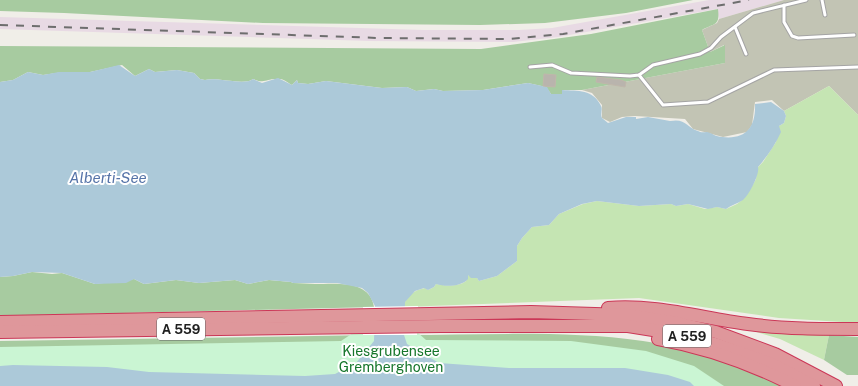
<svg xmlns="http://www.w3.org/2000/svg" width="858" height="386" viewBox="0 0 858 386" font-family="'Public Sans',sans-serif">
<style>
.industrial{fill:#e8dae4}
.construction{fill:#c2c4b4}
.grass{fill:#c5e5b3}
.forest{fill:#a7cba0}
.park{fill:#caf5d3}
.water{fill:#acc9d9}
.pier{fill:#fff}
.building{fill:#b9b4ad;stroke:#c0b7ab}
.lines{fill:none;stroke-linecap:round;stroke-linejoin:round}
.service-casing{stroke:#a4a4a4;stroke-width:5}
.motorway-casing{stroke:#cb3757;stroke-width:14}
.service{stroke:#fff;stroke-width:3}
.motorway{stroke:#df979b;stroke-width:12}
.rail{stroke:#6e6e6e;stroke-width:2;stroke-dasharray:8 8;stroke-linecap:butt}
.labels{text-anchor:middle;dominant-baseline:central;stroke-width:4;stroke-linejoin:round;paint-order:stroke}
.shield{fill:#fff;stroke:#636363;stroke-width:1}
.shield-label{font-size:13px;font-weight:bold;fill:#202020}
.park-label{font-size:14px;fill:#16762b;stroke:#fff}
.water-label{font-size:15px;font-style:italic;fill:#5573a8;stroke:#fff}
</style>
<rect width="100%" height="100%" fill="#f0eee8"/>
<polygon class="industrial" points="709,0 784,0 719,19 717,9 558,37 513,42 369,41 0,29 0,17 424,30 519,30 552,28"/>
<polygon class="construction" points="784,0 858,0 858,115 829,86 784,111 772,100 755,102 752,125 747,132 723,137 693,129 685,119 635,116 622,117 610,122 602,118 602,105 592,93 582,90 725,63 724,45 710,52 702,30 717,23 719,19"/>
<g class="grass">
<path d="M829,86L858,115V323L779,318L639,298L403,307C406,296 414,290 425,288L428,290L434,287L436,284C445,286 458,287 466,281L468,275L477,278L479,281L497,276L517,261V246L522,238L532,227L549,225L559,214L583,204L597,201L639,206L671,204L676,206L688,204L705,209L717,207L726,209L737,204L742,200L751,188L756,179L757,168L763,162L776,142L779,126L784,123L786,116L784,111Z"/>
<polygon points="753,331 829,335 824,360 780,339"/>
</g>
<g class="forest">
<polygon points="0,0 693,0 626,13 545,23 480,25 263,23 64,13 0,11"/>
<path d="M718,9C720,26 715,23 702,30L710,52L725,45V63L582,90H562V94H551L546,87L528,83L483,90L443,91L434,89L416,91L407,87L382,88L326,81L308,84L298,83L297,80L292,85C286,82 283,78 276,79C266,79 265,84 253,79C245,86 217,77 205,80L200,79L194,73L177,70L155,72L149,69L135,76L122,65L90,72H63L43,75L28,72L13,80L0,82V46L481,49L591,34Z"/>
<path d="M32,272L52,274L62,273L95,284L134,279L144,284L176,280L199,283L235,280L248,284L269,280L291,282L293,283C301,283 308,284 315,284C335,284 370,279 374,307L0,316V277L13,276Z"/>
<polygon points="375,335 374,341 0,366 0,341"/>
<path d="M404,335C483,335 564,330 643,341C692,348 739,366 784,386H694L509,368Z"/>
<polygon points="829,335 858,337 858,375 847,375 824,360"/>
</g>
<polygon class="park" points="417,332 426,340 571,341 646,351 694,366 724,386 0,386 0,347 341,341 353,333"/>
<path class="water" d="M119,65L135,76L149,69L155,72L177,70L194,73L200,79L205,80C217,77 245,86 253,79L262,83L278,78L292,85L297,80L298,83L308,84L326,81L382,88L407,87L416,91L434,89L443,91L483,90L528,83L547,87L551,94H562V90C578,91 593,89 601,106C603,109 600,114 602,118L608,123L626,117H636V119L648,117L670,121C686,118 686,127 698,131C701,133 704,132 707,132C712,133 716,137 722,137C746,140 756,127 755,104L771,102L784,111L786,116L784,123L779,126L781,132C775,145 767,157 758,167C760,174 749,195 743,200C737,204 731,205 726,209L717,207L708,209L688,204L676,206L671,204L639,206L597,201L582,204L559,214L549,225L532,227L522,238L517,246V261L497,276L479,281L477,278H471L468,275V279C461,287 445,287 436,284L434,287L428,290L424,288L415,291L405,302L404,335L407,344L439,363L509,368H625L668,375L690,382L694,386H0V366L13,365L107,367L149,372L305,376L335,374L356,363L374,341L375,306L368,293L362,288L337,283H293L291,282L269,280L248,284L235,280L199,283L176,280L144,284L134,279L126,283L95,284L62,273L32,272L13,276L0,277V82L13,80L28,72L43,75L59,72H90Z"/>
<polygon class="pier" points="418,306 417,335 363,335 363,307"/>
<g class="building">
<polygon points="544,74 556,75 555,87 543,86"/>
<polygon points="597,77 621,80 626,82 625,87 596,82"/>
</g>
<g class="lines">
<g class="service-casing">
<g id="service">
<polyline points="822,0 825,15"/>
<polyline points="784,5 784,22 792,36 798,38 854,35"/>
<polyline points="735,27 746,54"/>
<polyline points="530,67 552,65 571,73 630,76 639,75 653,65 700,54 711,48 721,37 753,13 806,0"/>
<polyline points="639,75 663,105 708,102 774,70 858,67"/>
</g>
</g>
<g class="motorway-casing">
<g id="motorway">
<path d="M608,308C656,304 701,318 748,324C784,329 821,329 858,329"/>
<polyline points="0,322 531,312 627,315 677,323 716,332 775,354 836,386"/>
<polyline points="0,332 440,326 628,326 678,334 715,344 772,364 814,386"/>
<path d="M658,339C705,347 752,364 795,386"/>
</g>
</g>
<use href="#service" class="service"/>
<use href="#motorway" class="motorway"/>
<polyline class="rail" points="0,25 379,38 510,39 563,34 749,0"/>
</g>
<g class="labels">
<g class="shield">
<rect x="157" y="318" width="48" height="22" rx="3"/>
<rect x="663" y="325" width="48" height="22" rx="3"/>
</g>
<g class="shield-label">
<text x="181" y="329">A 559</text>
<text x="687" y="336">A 559</text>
</g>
<g class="park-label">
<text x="391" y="351">Kiesgrubensee<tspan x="391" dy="16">Gremberghoven</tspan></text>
</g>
<g class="water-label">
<text x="108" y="177">Alberti-See</text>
</g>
</g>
</svg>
